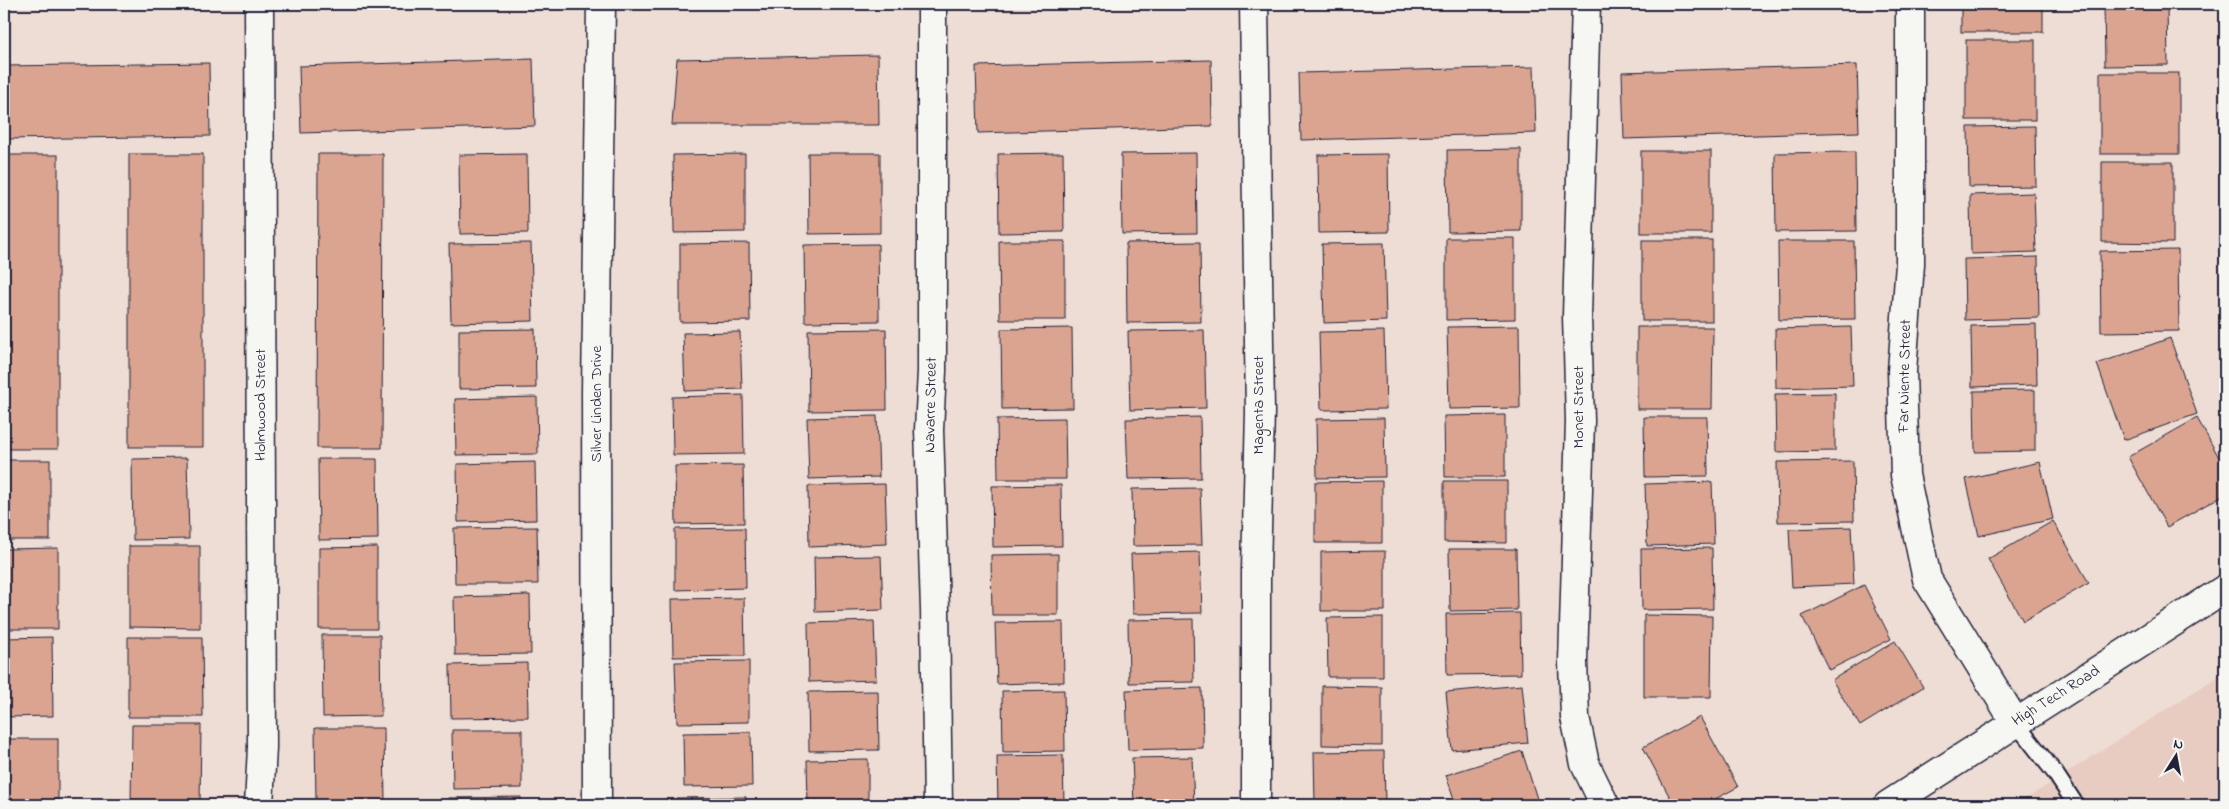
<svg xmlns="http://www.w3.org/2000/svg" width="2229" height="809" viewBox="0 0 2229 809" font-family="'Indie Flower',sans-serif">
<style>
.built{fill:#e8ccc1}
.building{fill:#daa491;stroke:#22223b}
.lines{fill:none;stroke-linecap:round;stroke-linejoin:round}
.lane-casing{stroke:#22223b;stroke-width:19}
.street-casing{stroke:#22223b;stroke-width:31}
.secondary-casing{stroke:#22223b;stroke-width:31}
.lane{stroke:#f6f6f2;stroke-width:15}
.street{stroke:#f6f6f2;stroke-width:28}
.secondary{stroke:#f6f6f2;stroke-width:28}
.labels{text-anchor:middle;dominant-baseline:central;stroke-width:4;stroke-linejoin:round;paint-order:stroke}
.street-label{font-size:16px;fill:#22223b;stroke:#f6f6f2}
</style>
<rect width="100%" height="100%" fill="#eeddd5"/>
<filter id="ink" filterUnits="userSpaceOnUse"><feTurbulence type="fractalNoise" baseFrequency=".02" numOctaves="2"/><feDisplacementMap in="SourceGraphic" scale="10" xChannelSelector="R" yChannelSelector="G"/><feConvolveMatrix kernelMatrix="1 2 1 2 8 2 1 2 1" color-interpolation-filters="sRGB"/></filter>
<g filter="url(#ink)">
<polygon class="built" points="2225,672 2225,805 2016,805"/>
<g class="building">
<rect x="1961" y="4" width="82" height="28"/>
<polygon points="2167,4 2168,65 2105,66 2104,5"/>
<rect x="1966" y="40" width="69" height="80"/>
<polygon points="878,55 879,125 672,125 677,59"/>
<polygon points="533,59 535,126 301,133 299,66"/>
<polygon points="1211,60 1212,126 978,133 976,66"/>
<polygon points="209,63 210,136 4,139 4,66"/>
<polygon points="1857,65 1859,132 1624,139 1622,72"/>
<polygon points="1534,67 1536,133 1301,140 1299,73"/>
<rect x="2100" y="73" width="79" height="81"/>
<polygon points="2035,126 2036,186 1969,187 1968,127"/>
<polygon points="1521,149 1521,231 1448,232 1447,150"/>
<rect x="1641" y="151" width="70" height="82"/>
<polygon points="1855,152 1856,231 1776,232 1775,153"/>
<polygon points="808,153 880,153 880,233 809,234"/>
<polygon points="1063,153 1064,232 999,233 998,154"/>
<polygon points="1196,153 1197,233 1122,234 1121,154"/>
<rect x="129" y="154" width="74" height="293"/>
<polygon points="318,154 383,154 382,448 317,448"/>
<polygon points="527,154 528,233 460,234 459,155"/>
<polygon points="745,154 745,232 674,233 673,155"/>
<polygon points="1388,154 1389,232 1319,233 1318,155"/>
<rect x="4" y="155" width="54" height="294"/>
<polygon points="2102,162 2173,162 2173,243 2102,242"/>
<polygon points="2034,193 2036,252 1971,254 1970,195"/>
<polygon points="1446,238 1515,238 1515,319 1446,320"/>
<rect x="1642" y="240" width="70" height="81"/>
<polygon points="999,241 1065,241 1065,320 1000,320"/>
<polygon points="1778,241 1854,241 1855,319 1779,320"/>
<polygon points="1200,242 1201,322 1127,323 1126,243"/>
<polygon points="531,243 533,321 451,323 449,244"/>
<polygon points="749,243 750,321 680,322 680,244"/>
<polygon points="1384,243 1386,321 1324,323 1322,244"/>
<polygon points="878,244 879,321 805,322 804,245"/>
<polygon points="2178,250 2179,331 2101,332 2100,251"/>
<polygon points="2038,257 2039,318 1965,320 1964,259"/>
<polygon points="2036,324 2037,385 1972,387 1971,326"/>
<polygon points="1519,326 1520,408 1449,409 1447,327"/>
<polygon points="1637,327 1713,327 1712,409 1637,409"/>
<polygon points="1851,327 1853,386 1776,388 1775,329"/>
<polygon points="1072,328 1073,408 1002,409 1001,329"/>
<polygon points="535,329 536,388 459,389 459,330"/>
<polygon points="886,329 887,410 809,411 808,330"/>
<polygon points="1204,330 1206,408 1130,410 1128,331"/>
<polygon points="1384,331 1386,409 1321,410 1319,332"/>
<polygon points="740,332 742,389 685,391 683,333"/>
<polygon points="2170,338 2197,414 2124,440 2097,364"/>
<polygon points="2035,390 2035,451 1975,452 1974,391"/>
<polygon points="1835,393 1835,451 1776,452 1775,394"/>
<polygon points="743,395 744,454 673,455 672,397"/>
<polygon points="537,397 538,454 456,455 455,399"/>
<polygon points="1505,415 1505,477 1445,477 1444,416"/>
<polygon points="877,416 879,477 809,479 807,418"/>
<polygon points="1200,417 1201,478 1128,479 1126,419"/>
<polygon points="1644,417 1707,417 1708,476 1645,477"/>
<polygon points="1065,418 1066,479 998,479 997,419"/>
<polygon points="1384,418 1385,477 1317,478 1316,419"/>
<polygon points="2197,418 2225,468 2225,494 2167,527 2128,457"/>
<polygon points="187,458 189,539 133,540 132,459"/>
<polygon points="318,459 377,459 378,539 319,540"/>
<rect x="4" y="460" width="46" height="80"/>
<polygon points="1853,461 1854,521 1778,522 1777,462"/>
<polygon points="535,462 536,520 458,522 457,464"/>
<polygon points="2040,462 2053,519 1979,536 1966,479"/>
<polygon points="743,465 744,523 676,524 675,466"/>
<polygon points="1382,481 1382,543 1315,543 1315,482"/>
<polygon points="1444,481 1507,481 1507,543 1444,542"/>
<polygon points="1712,482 1714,544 1647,546 1645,484"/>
<polygon points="885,484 887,544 809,547 808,486"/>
<polygon points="1061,485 1062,546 993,547 992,486"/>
<polygon points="1200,488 1202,545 1133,546 1132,489"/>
<polygon points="2053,521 2089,583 2023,621 1988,559"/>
<polygon points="537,527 538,584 455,584 454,528"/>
<polygon points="1851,527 1854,584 1792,587 1789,529"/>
<polygon points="745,528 746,588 675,590 675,529"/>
<polygon points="129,546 200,546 200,628 129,627"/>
<polygon points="377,547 377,629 319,629 319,548"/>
<polygon points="58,548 58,629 4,629 4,549"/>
<polygon points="1712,548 1713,609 1642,610 1641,549"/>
<polygon points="1449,549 1516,549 1517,610 1450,611"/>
<polygon points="1385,551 1385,611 1321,611 1321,552"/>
<polygon points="1200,552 1202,613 1133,614 1131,554"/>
<polygon points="1058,554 1058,615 992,615 991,555"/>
<polygon points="881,556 883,610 815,612 814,557"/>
<polygon points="1864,585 1891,639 1829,670 1802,616"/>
<polygon points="530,595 531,654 455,655 454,597"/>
<polygon points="744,598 745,656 673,657 672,599"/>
<polygon points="1520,613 1521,674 1447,675 1446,614"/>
<polygon points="1644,615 1712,616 1711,697 1644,697"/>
<polygon points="1383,617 1383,677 1328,677 1327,618"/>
<polygon points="1193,619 1194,682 1129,683 1128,620"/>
<polygon points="874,621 876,680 809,682 808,623"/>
<polygon points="1063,622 1064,682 997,684 995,623"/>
<polygon points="322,635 380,635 381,716 323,717"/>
<polygon points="52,637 53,716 4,717 4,638"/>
<polygon points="128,637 202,637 203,717 128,717"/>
<polygon points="1895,641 1923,687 1860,726 1832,680"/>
<polygon points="749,661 749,722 677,723 675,662"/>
<polygon points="527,663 528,717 451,718 450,665"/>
<polygon points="1522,685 1528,743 1452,750 1446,692"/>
<polygon points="1322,686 1382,687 1382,746 1322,745"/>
<polygon points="1202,688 1203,748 1128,750 1126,690"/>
<polygon points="1064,690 1065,751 1003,752 1002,691"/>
<polygon points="878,691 879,750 809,751 808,692"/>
<polygon points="1700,717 1738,787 1704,805 1674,805 1643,747"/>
<polygon points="132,725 201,725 200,805 131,805"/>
<polygon points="315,728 384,728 385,805 316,805"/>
<polygon points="452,730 522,730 522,788 453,789"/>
<polygon points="751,732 752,786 684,787 683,733"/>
<rect x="4" y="739" width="54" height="66"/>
<polygon points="1384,751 1385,805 1315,805 1314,752"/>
<polygon points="1522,751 1539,805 1456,805 1446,775"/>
<polygon points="1063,755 1064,805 998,805 997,756"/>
<polygon points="1192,757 1194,805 1134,805 1132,758"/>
<polygon points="868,759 868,805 808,805 807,760"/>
<polygon points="521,797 521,805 449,805 449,798"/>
<polygon points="746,797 746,805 677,805 677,798"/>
</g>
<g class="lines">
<g class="lane-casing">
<polyline id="lane" points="2015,722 2055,773 2076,805"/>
</g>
<g class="street-casing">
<g id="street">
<polyline points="259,4 262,747 259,805"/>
<polyline points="932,4 932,371 929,430 935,609 938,805"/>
<polyline points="1254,4 1260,412 1256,569 1256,805"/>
<polyline points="1586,4 1577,316 1580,421 1573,662 1575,717 1585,764 1605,805"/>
<polyline points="1910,4 1910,264 1902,371 1905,475 1927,579 2015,722"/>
<polyline points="597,805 596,393 601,4"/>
</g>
</g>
<g class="secondary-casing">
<polyline id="secondary" points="1888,805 2225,589"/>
</g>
<use href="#lane" class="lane"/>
<use href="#street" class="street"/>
<use href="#secondary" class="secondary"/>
</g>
</g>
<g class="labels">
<g class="street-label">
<text transform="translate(1905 376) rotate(-89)">Far Niente Street</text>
<text transform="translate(597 404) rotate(-90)">Silver Linden Drive</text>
<text transform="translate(261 405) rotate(-90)">Holmwood Street</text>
<text transform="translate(931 405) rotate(-89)">Navarre Street</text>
<text transform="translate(1259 405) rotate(-90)">Magenta Street</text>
<text transform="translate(1579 407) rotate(-90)">Monet Street</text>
<text transform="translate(2056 696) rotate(-32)">High Tech Road</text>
</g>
</g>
<rect width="2229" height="809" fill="none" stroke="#f6f6f2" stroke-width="20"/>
<rect x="10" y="10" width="2209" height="789" fill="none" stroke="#22223b" stroke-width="2" filter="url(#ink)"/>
<g transform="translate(2176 756) rotate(11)" stroke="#f6f6f2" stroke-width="4" paint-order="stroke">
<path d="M0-4L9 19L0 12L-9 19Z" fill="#22223b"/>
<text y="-8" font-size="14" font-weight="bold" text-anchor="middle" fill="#22223b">N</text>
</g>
</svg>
